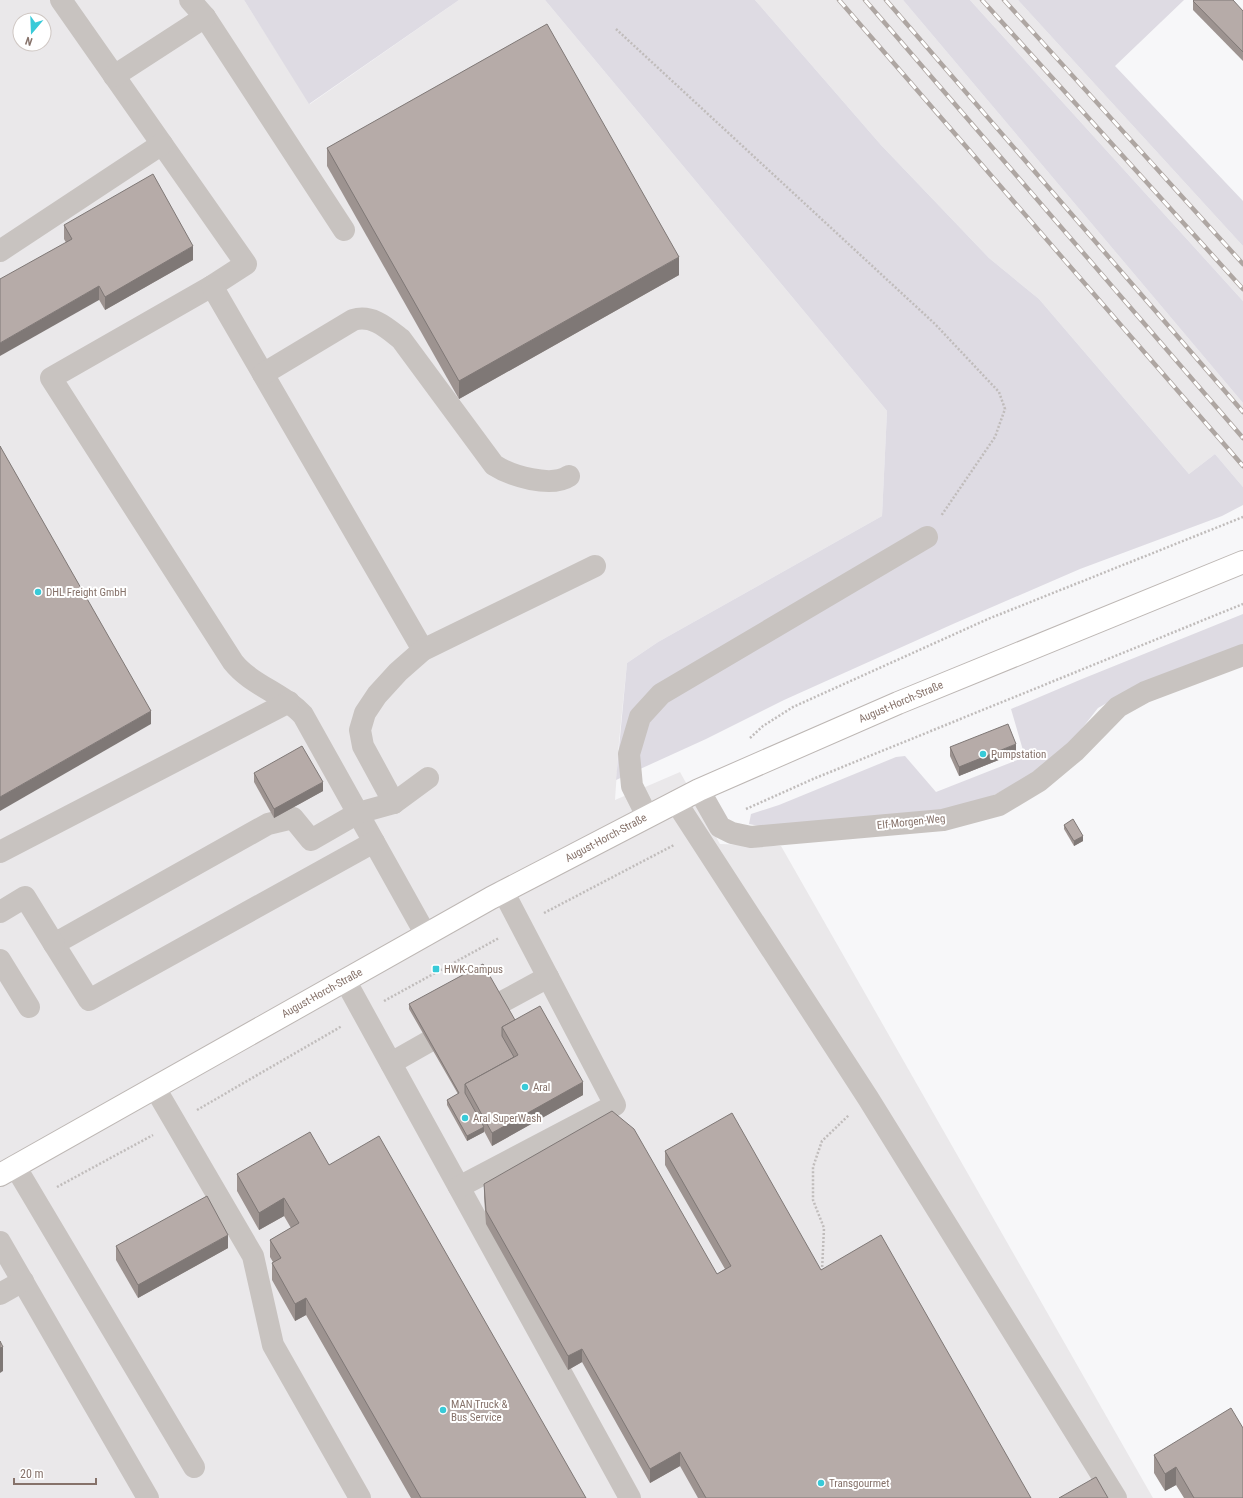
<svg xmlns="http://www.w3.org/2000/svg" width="1243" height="1498" viewBox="0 0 1243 1498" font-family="'Roboto Condensed',sans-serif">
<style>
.built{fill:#eae8ea;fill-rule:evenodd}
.green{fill:#dedbe3}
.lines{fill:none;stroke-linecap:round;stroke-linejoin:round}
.major-casing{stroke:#bdb7b4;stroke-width:24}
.path{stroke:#c0bcbb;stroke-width:2.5;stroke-dasharray:2 2;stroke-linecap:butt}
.minor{stroke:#c8c3c0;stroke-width:22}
.major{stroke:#fff;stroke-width:22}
.rail-casing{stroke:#aea6a2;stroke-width:4.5}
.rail{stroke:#fff;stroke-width:3;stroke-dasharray:9;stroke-linecap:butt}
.wall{fill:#9d9390}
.shaded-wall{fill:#7f7876}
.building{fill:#b6aba8;stroke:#7f7876}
.poi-dot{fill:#38cad8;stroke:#fff;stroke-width:1.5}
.labels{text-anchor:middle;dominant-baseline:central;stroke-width:4;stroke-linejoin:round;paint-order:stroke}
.poi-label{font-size:11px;fill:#86726a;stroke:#fff;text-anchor:start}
.street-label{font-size:11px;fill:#86726a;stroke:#fff}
</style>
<rect width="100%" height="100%" fill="#f7f7f9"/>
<g class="built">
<path d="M0,0H244L310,104L459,0H545L887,411L882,516L658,642L627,663L619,742L615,800L680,772L720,844L781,846L1153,1498H0ZM20,20H44V44H20Z"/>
<polygon points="755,0 903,0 1243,403 1243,487 1215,454 1189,474 1039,299 989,258 881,145"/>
<polygon points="970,0 1018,0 1243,246 1243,301"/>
</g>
<g class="green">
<polygon points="244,0 459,0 309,104"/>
<polygon points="545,0 755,0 881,145 989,258 1039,299 1189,474 1215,454 1243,487 1243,505 1222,516 1080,569 953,624 784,700 706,739 616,780 627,663 658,642 882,516 887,411"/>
<polygon points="903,0 970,0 1243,301 1243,403"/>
<polygon points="1018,0 1184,0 1115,66 1243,201 1243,246"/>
<polygon points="1243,614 1243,646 1114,699 1098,708 1069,745 1024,779 983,801 931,813 775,829 749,824 751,814 779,805 896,757 905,756 936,792 1025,757 1011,709 1082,679"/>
</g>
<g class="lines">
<g class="major-casing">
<polyline id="major" points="0,1175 491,898 699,790 898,703 1243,562"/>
</g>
<g class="path">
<polyline points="616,29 935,324 999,392 1005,409 995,437 941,516"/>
<polyline points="750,738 763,726 793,707 988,619 1243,517"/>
<polyline points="746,809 813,779 1243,604"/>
<polyline points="544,913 674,845"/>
<polyline points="384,1001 499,938"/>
<polyline points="197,1110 342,1026"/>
<polyline points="57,1187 153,1135"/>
<polyline points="822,1271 824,1228 813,1200 813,1167 822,1141 849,1115"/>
</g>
<g class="minor">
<path d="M61,0L246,264L212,286L51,378L233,662C251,685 283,693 303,715L426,935"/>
<polyline points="190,0 205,17 344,230"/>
<polyline points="114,76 205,17"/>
<polyline points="0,251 162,144"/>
<polyline points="212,286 423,650"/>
<path d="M263,374L353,320C372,314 387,328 401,339L494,465C511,476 551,488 569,476"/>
<polyline points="699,790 720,827 732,833 751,837 943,820 999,805 1039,781 1075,751 1118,707 1145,692 1243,655"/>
<polyline points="676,802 868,1098 1116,1498"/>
<polyline points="394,803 363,746 360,730 365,713 377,695 398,672 423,650 595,566"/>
<polyline points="647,816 632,786 629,754 640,717 661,694 927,537"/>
<polyline points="374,842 89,1000 54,944 268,824 293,818 311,840 358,813 394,803 428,778"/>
<polyline points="0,852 289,702"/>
<polyline points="0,912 25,897 54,944"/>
<polyline points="0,960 29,1007"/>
<polyline points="345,980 630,1498"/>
<polyline points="502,1002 548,977"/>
<polyline points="391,1063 428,1042"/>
<polyline points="155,1088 253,1256 273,1345 360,1498"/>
<polyline points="15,1166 194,1467"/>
<polyline points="459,1187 615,1105 503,891"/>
<polyline points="0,1242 148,1498"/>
<polyline points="0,1294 23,1281"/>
</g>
<use href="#major" class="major"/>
<g class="rail-casing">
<g id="rail">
<polyline points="839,0 1243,466"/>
<polyline points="865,0 1243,438"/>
<polyline points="886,0 1243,412"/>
<polyline points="982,0 1243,289"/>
<polyline points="1004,0 1243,264"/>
</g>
</g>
<use href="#rail" class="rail"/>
</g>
<g class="wall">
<polygon points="1193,1 1243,11 1243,61 1193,10"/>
<polygon points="327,148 679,275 459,399 327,166"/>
<polygon points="64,225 193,260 105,310 64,239"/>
<polygon points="950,747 1016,753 959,776 950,756"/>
<polygon points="254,773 323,791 274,818 254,782"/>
<polygon points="1064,825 1083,841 1074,846 1064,829"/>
<polygon points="409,1004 515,1020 583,1095 492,1146 484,1131 484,1132 467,1141 447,1105 447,1100 458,1094 409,1009"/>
<polygon points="665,1151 821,1270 1031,1498 698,1498 680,1466 650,1483 582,1362 568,1370 486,1224 484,1197 484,1184 717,1274 725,1269 665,1165"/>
<polygon points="329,1165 586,1498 411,1498 306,1315 295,1321 272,1280 272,1263 273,1262 270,1257 270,1240 291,1228 284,1216 259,1230 237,1191 237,1174"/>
<polygon points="116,1246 228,1248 138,1298 116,1260"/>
<polygon points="1154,1455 1243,1498 1184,1498 1176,1485 1165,1491 1154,1473"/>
</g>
<g class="shaded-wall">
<polygon points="193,246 193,260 105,310 105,297"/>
<polygon points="679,257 679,275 459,399 459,381"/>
<polygon points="99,286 99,300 0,356 0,343"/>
<polygon points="151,711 151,724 0,811 0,797"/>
<polygon points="1016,744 1016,753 959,776 959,767"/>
<polygon points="323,782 323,791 274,818 274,809"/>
<polygon points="1083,836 1083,841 1074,846 1074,841"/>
<polygon points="583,1082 583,1095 492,1146 492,1133"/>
<polygon points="484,1127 484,1132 467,1141 467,1136"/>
<polygon points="284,1198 284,1216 259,1230 259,1213"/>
<polygon points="228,1235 228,1248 138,1298 138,1285"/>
<polygon points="306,1298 306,1315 295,1321 295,1304"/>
<polygon points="3,1347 3,1371 0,1373 0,1348"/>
<polygon points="582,1349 582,1362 568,1370 568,1356"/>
<polygon points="680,1452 680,1466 650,1483 650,1469"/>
<polygon points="1176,1467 1176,1485 1165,1491 1165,1474"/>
</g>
<g class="building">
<polygon points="1194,0 1233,0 1243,11 1243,52 1193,1"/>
<polygon points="547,24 679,257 459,381 327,148"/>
<polygon points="153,174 193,246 105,297 99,286 0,343 0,279 72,239 64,225"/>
<polygon points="0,446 151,711 0,797"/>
<polygon points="1008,724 1016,744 959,767 950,747"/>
<polygon points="302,746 323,782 274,809 254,773"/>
<polygon points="1073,819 1083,836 1074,841 1064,825"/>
<polygon points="483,964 515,1020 502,1027 502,1036 514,1057 465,1084 465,1093 484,1127 467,1136 447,1100 459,1093 409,1004"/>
<polygon points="540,1006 583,1082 492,1133 465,1084 518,1055 502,1027"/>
<polygon points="612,1111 634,1129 717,1274 731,1266 665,1151 732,1113 821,1270 881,1235 1031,1498 706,1498 680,1452 650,1469 582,1349 568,1356 486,1211 484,1184"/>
<polygon points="310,1132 329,1165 379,1136 586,1498 421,1498 306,1298 295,1304 272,1263 281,1258 270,1240 299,1223 284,1198 259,1213 237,1174"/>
<polygon points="207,1196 228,1235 138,1285 116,1246"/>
<polygon points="0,1341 3,1347 0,1348"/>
<polygon points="1231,1408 1243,1428 1243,1498 1194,1498 1176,1467 1165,1474 1154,1455"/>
<polygon points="1096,1477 1108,1498 1059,1498"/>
</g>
<g class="poi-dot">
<circle cx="38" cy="592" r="4"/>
<circle cx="983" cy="754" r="4"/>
<rect x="432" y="965" width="8" height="8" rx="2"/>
<circle cx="525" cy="1087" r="4"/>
<circle cx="465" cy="1118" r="4"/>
<circle cx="443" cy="1410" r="4"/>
<circle cx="821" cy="1483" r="4"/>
</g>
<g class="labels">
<g class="poi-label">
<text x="46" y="592">DHL Freight GmbH</text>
<text x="991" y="754">Pumpstation</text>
<text x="444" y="969">HWK-Campus</text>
<text x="533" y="1087">Aral</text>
<text x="473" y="1118">Aral SuperWash</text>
<text x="451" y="1404">MAN Truck &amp;<tspan x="451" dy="13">Bus Service</tspan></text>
<text x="829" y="1483">Transgourmet</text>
</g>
<g class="street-label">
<text transform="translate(901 702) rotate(-23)">August-Horch-Straße</text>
<text transform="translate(911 822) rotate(-6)">Elf-Morgen-Weg</text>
<text transform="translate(606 838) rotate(-28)">August-Horch-Straße</text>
<text transform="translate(322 993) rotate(-29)">August-Horch-Straße</text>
</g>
</g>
<g transform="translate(32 32) rotate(199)"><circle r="19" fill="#ffffff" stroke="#cfc7c3"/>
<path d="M0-3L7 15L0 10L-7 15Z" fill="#38cad8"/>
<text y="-6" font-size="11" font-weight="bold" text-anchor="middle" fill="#86726a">N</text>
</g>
<path d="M14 1478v6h82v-6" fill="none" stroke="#86726a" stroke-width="2"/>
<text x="20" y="1478" font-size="12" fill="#86726a" stroke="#ffffff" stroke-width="3" paint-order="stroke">20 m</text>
</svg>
